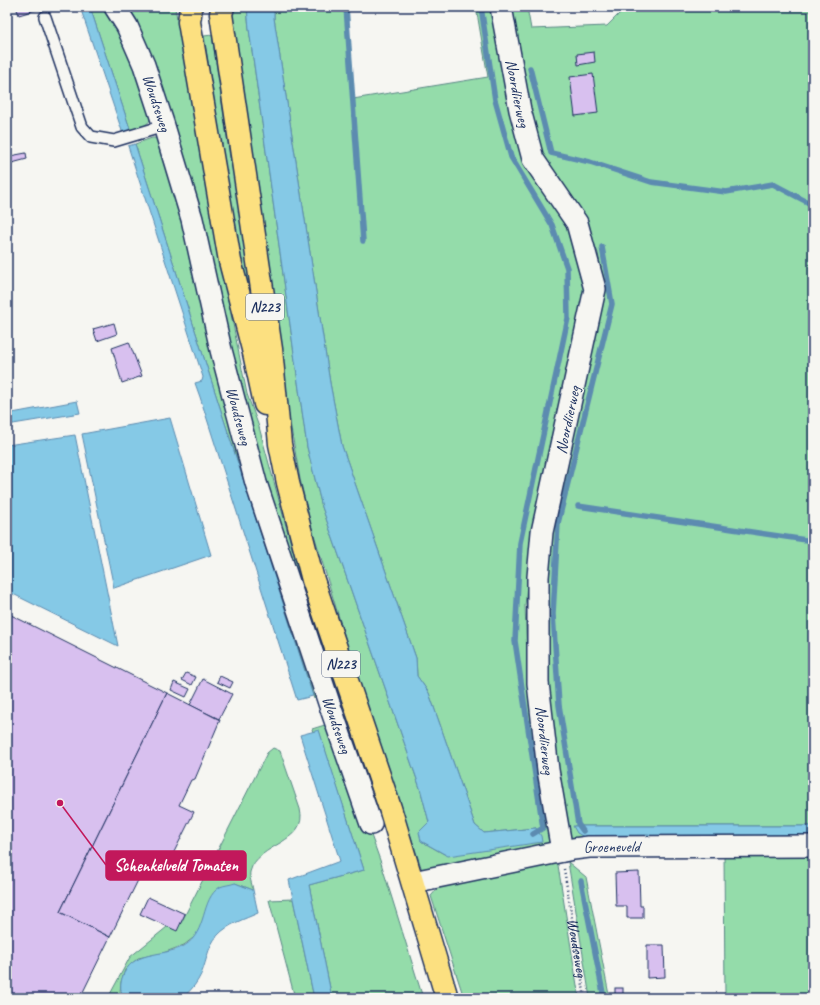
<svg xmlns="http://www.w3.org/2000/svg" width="820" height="1005" viewBox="0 0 820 1005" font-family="Caveat,sans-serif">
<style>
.green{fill:#94dcaa;stroke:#588684}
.water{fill:#85c9e6;stroke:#5b8bb0}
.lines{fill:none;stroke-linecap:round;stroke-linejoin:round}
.stream{stroke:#5b8bb0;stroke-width:5.5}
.building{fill:#d8c0ef;stroke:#1b2f5e}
.service-casing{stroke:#1b2f5e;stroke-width:14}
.minor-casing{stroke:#1b2f5e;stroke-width:24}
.primary-casing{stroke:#1b2f5e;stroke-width:25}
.path{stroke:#1b2f5e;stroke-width:2.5;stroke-dasharray:1 3;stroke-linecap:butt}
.service{stroke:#f6f6f2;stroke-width:11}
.minor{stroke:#f6f6f2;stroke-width:21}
.primary{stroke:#fce080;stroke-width:22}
.labels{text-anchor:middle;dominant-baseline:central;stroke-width:3;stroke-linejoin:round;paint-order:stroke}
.shield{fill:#f6f6f2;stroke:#5d6b8a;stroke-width:1}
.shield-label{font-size:15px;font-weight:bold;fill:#1b2f5e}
.street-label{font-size:16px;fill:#1b2f5e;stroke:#f6f6f2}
.leader{fill:none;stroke:#c2185b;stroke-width:1.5}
.callout-dot{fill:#c2185b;stroke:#f6f6f2;stroke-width:1.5}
.callout{fill:#c2185b;stroke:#c2185b;stroke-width:1.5}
.callout-label{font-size:17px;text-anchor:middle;font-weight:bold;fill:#fff}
</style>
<rect width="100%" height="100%" fill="#f6f6f2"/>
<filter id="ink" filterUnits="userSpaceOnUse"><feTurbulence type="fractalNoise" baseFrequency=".025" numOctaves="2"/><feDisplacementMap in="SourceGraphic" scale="8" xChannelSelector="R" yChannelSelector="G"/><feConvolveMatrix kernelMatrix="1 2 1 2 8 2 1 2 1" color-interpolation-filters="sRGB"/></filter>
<g filter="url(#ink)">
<g class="green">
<path d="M90,7H106L133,55L151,119C146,126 140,130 131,132Z"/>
<polygon points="128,7 175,7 209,204 247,394 259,427 292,548 322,642 335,678 333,683 250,438 176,131 145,41"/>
<polygon points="230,7 247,7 249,29 307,447 322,507 420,788 429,822 426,826 421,841 444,854 536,828 484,833 475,825 429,693 417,676 416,658 342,446 330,383 274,18 274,7 347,7 353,99 488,77 476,7 492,7 513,124 564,217 585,281 584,309 530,552 525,606 527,658 556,848 422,870 346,641 309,518 300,479 283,383"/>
<polygon points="509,7 527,7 531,29 607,26 626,7 813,7 813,826 574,826 584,837 568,842 546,720 548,551 602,308 603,280 598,253 582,216 550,168 536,141"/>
<polygon points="212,35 230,158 251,249 255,328 229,195 204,36"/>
<polygon points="152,138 160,138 317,696 314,699 135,144"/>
<polygon points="328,724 332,727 381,863 423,998 332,998 309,885 364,870 319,731 313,732 312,729"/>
<path d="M273,748L280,751L300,809C309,843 257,843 250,872C249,877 252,884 253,890L235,883L205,917L197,935L184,945L163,953L138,958L125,970L121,982L120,992L124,998H108L130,957L167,927H176L181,923L267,753Z"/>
<polygon points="724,852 813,852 813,998 725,998"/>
<polygon points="557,859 579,998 464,998 431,896 444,881"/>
<polygon points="568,862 586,877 609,995 612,998 590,998"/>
<polygon points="293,899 314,998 295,998 269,900"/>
</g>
<g class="water">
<polygon points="80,7 90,7 131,132 123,134"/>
<polygon points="247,7 274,7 274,18 330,383 342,446 416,658 417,676 429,693 475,825 484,833 536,828 541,836 542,842 448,856 421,841 419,832 429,822 420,788 322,507 307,447 249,29"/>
<polygon points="135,144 313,696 297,700 200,397 195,383 202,381 203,377 128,146"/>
<polygon points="77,401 80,413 7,425 7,414"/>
<polygon points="170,418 211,555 114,588 82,434"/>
<polygon points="75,435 118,646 7,591 7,445"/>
<polygon points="319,730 364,870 309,885 332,998 314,998 289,880 340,861 300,735"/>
<polygon points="573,826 813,826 813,840 584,837 577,833"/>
<path d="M235,883L253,890L258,913C245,919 228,924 218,935C206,947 207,966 198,980C194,987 188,993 182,998H124C120,991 120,986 122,978C132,949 161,958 184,946C208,932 200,899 220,887C224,885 230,885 235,883Z"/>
</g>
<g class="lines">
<g class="stream">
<polyline points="346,7 363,241"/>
<polyline points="481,7 495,100 511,157 552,225 567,268 568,318 520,543 515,641 543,828 533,834"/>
<polyline points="530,68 551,153 590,162 651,182 726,192 773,184 813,205"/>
<polyline points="578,506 813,541"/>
<polyline points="583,831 578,824 559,705 553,614 558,523 612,304 602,247"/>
<polyline points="581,881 604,998"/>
</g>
</g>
<g class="building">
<polygon points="16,7 45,7 19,15"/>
<polygon points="566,7 588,7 567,10"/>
<polygon points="594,52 595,62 578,65 577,54"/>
<polygon points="593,74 598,113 575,116 570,77"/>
<polygon points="26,153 27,159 12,163 10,156"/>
<polygon points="114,323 117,334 97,341 93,329"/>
<polygon points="129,342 142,376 122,383 112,348"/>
<polygon points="7,613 167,693 60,912 110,937 80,998 7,998"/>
<polygon points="186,673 196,677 192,685 182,680"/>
<polygon points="220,676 233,682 230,688 217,682"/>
<polygon points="203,679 232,694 219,719 190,705"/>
<polygon points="174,682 190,689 186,697 171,690"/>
<polygon points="167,693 220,720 195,779 191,780 179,805 194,812 164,872 160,878 156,879 142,872 110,937 60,912"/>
<polygon points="639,872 640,906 643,906 643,918 627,918 627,906 616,906 615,873"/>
<polygon points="148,897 185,914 177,931 140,914"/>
<polygon points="647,945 664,945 665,977 647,978"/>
<rect x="615" y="988" width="8" height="9"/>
</g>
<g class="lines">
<g class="service-casing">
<polyline id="service" points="45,17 82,127 91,137 114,141 164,126"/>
</g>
<g class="minor-casing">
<g id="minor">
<path id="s2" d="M115,7L127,26L144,65L164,126L192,219L221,350L256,483L330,706L371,824"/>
<path id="s3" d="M501,7L520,110L533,159L577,223L595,289L542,532L538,577V683L548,770L562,851"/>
<path id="s4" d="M413,882L573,849L589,847L813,846"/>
</g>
</g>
<g class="primary-casing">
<g id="primary">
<polyline points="191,7 189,22 230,261 254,353 265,404"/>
<polyline points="223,7 221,14 271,349 280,444 288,483 313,580 390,808 447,998"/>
</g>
</g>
<path class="path" id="s1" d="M564,869L585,998"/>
<use href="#service" class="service"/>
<use href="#minor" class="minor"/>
<use href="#primary" class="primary"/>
</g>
</g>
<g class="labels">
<g class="shield">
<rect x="246" y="294" width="38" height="26" rx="3"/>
<rect x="322" y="651" width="38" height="26" rx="3"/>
</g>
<g class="shield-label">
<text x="265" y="307">N223</text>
<text x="341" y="664">N223</text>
</g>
<g class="street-label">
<text stroke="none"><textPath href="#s3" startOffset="88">Noordlierweg</textPath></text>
<text stroke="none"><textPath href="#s2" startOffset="105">Woudseweg</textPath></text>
<text stroke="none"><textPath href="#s2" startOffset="429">Woudseweg</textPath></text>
<text transform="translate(568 420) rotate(-78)">Noordlierweg</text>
<text stroke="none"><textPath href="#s2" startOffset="753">Woudseweg</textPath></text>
<text stroke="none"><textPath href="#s3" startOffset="759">Noordlierweg</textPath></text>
<text stroke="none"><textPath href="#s4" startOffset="202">Groeneveld</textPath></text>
<text stroke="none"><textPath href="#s1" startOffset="80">Woudseweg</textPath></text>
</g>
</g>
<path class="leader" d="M60 803L106 865"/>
<circle class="callout-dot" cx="60" cy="803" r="4"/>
<rect class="callout" x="106" y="851" width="140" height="29" rx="4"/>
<g class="callout-label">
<text x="176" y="871">Schenkelveld Tomaten</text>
</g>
<rect width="820" height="1005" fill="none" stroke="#f6f6f2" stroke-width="24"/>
<rect x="12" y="12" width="796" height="981" fill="none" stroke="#1b2f5e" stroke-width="1.5" filter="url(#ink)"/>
</svg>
